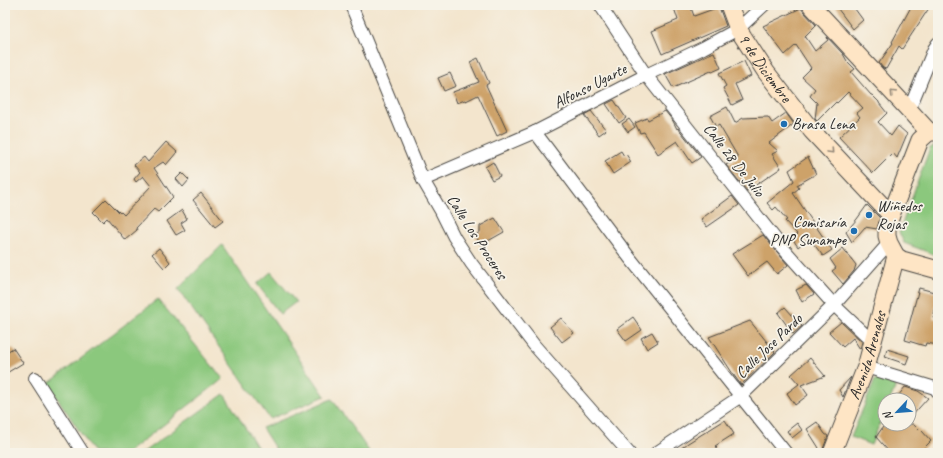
<svg xmlns="http://www.w3.org/2000/svg" width="943" height="458" viewBox="0 0 943 458" font-family="Caveat,sans-serif">
<style>
.green{fill:#8bc87d;stroke:#5b7a54}
.building{fill:#cda269}
.lines{fill:none;stroke-linecap:round;stroke-linejoin:round}
.street-casing{stroke:#494743;stroke-width:14}
.secondary-casing{stroke:#494743;stroke-width:19}
.street{stroke:#fff;stroke-width:12}
.secondary{stroke:#fee5c5;stroke-width:17}
.oneway{stroke:#948878}
.poi-dot{fill:#1f6fb2;stroke:#f7f3e8;stroke-width:1.5}
.labels{text-anchor:middle;dominant-baseline:central;stroke-width:3.5;stroke-linejoin:round;paint-order:stroke}
.street-label{font-size:16px;fill:#2b2b2b;stroke:#f7f3e8}
.poi-label{font-size:16px;fill:#2b2b2b;stroke:#f7f3e8;text-anchor:start}
</style>
<rect width="100%" height="100%" fill="#f7f3e8"/>
<filter id="ink" filterUnits="userSpaceOnUse"><feTurbulence type="fractalNoise" baseFrequency=".025" numOctaves="2"/><feDisplacementMap in="SourceGraphic" scale="8" xChannelSelector="R" yChannelSelector="G"/><feConvolveMatrix kernelMatrix="1 2 1 2 8 2 1 2 1" color-interpolation-filters="sRGB"/></filter>
<filter id="wash" filterUnits="userSpaceOnUse"><feTurbulence type="fractalNoise" baseFrequency=".012" numOctaves="4" result="noise"/><feDisplacementMap in="SourceGraphic" scale="16" xChannelSelector="R" yChannelSelector="G"/><feGaussianBlur stdDeviation="0.9" result="paint"/><feColorMatrix in="noise" values="0 0 0 0 0 0 0 0 0 0 0 0 0 0 0 0 0 1.4 0 .05"/><feComposite in="paint" operator="in"/></filter>
<g filter="url(#wash)">
<rect width="100%" height="100%" fill="#f3e5cd"/>
<g class="green">
<polygon points="938,145 938,256 904,243 899,232 930,148"/>
<polygon points="222,245 325,396 270,419 178,289"/>
<polygon points="271,272 296,302 280,314 257,284"/>
<polygon points="158,299 223,379 127,453 94,453 48,384"/>
<polygon points="888,377 899,378 890,400 885,400 885,411 871,445 851,437 875,380"/>
<polygon points="224,394 261,453 142,453"/>
<polygon points="332,399 369,451 366,453 278,453 262,428"/>
</g>
<g id="blocks">
<g class="building">
<polygon points="673,5 690,5 694,16 719,7 726,26 662,54 652,31 678,20"/>
<polygon points="835,5 852,5 863,20 853,29"/>
<polygon points="912,5 931,5 902,49 899,46 886,69 883,68 879,63 893,43 892,42"/>
<polygon points="801,8 804,12 816,25 805,36 815,51 828,40 827,37 843,54 847,61 855,69 851,72 871,95 872,95 879,102 879,103 887,113 878,122 891,136 898,126 907,134 897,158 893,153 873,173 839,137 860,117 857,113 863,108 848,92 837,103 836,102 817,121 815,119 817,103 810,96 815,89 802,77 811,68 796,45 785,55 763,26"/>
<polygon points="714,52 721,68 712,72 711,71 673,88 665,74"/>
<polygon points="478,58 489,83 486,85 507,131 497,136 478,95 466,101 465,100 457,103 453,92 479,82 470,62"/>
<polygon points="744,61 751,76 735,84 742,100 732,105 723,88 726,86 719,73"/>
<polygon points="450,73 456,86 444,91 438,78"/>
<polygon points="614,100 626,118 619,123 606,104"/>
<polygon points="727,107 735,123 743,118 768,117 772,123 786,113 794,124 769,143 778,151 772,154 781,168 747,191 726,165 738,157 719,125 716,127 710,116"/>
<polygon points="591,111 606,130 599,135 584,115"/>
<polygon points="665,111 673,121 677,129 678,128 701,157 692,163 677,141 658,154 644,132 640,133 635,123 647,118 648,120"/>
<polygon points="629,119 635,127 628,132 622,124"/>
<polygon points="166,142 177,152 166,165 163,162 154,168 173,197 158,212 154,209 136,228 137,230 125,240 107,218 103,222 93,212 106,199 120,213 121,212 124,215 151,186 143,176 136,182 134,179 140,172 134,165 144,157 148,162"/>
<polygon points="621,151 624,156 626,154 631,162 613,174 605,161"/>
<polygon points="808,157 816,174 797,185 799,188 793,193 832,250 823,256 809,238 798,247 792,238 797,234 785,221 787,220 776,207 773,210 767,203 794,181 789,170"/>
<polygon points="493,162 500,176 492,180 485,167"/>
<polygon points="182,173 189,180 183,187 176,179"/>
<polygon points="201,193 223,221 215,227 193,200"/>
<polygon points="732,196 739,205 707,227 701,219"/>
<polygon points="867,205 880,218 877,229 865,227 852,242 846,232 857,219"/>
<polygon points="182,210 187,219 181,223 185,230 176,235 167,221"/>
<polygon points="495,218 504,232 481,245 475,235 480,232 480,226"/>
<polygon points="763,235 788,265 777,274 767,262 748,276 732,254"/>
<polygon points="159,248 170,262 164,268 152,254"/>
<polygon points="843,248 856,265 854,271 843,284 832,271 836,268 830,259"/>
<polygon points="806,285 814,294 802,302 796,290"/>
<polygon points="919,288 938,293 938,297 933,318 938,319 938,345 926,343 925,346 905,340"/>
<polygon points="785,307 802,326 793,334 778,313"/>
<polygon points="633,317 642,330 626,341 617,329"/>
<polygon points="561,318 574,333 562,342 550,327"/>
<polygon points="750,321 775,352 741,385 733,374 709,337"/>
<polygon points="841,322 862,342 860,349 853,338 843,347 829,332"/>
<polygon points="652,332 658,342 647,349 641,338"/>
<polygon points="13,348 23,363 5,374 5,353"/>
<polygon points="887,349 909,356 906,364 885,357"/>
<polygon points="810,358 825,376 801,385 808,395 795,405 787,393 799,384 791,375"/>
<polygon points="851,377 843,397 839,390"/>
<polygon points="905,387 918,391 928,398 909,419 909,400 895,400"/>
<polygon points="725,420 734,434 715,446 717,448 708,453 675,453 688,443"/>
<polygon points="817,422 825,434 828,436 823,449 822,453 814,453 819,448 807,429"/>
<polygon points="797,423 802,430 792,438 787,431"/>
<polygon points="885,424 913,424 921,432 922,431 931,441 919,453 916,450 912,453 890,453 876,437"/>
</g>
</g>
</g>
<g filter="url(#ink)">
<use href="#blocks" fill-opacity="0" stroke="#494743" stroke-width="1"/>
<g class="lines">
<g class="street-casing">
<g id="street">
<polyline points="351,5 423,180 441,211 454,237 471,263 534,345 629,453"/>
<polyline points="600,5 646,75 781,246 834,305 872,341"/>
<polyline points="909,110 934,49 938,43"/>
<polyline points="535,132 629,257 786,453"/>
<polyline points="423,180 535,132 646,75 703,48 738,29 764,5"/>
<polyline points="866,367 935,388 938,392"/>
<polyline points="35,378 83,453"/>
<polyline points="656,453 741,396 834,305 889,243"/>
</g>
</g>
<g class="secondary-casing">
<g id="secondary">
<path id="s1" d="M729,5L738,29L766,72L812,131L891,215"/>
<polyline points="811,5 909,110 929,132"/>
<polyline points="938,132 929,132 920,140 891,215 887,229 887,236 889,243 896,256 902,260 938,270"/>
<path id="s2" d="M832,453L866,367L896,256"/>
</g>
</g>
<use href="#street" class="street"/>
<use href="#secondary" class="secondary"/>
</g>
<defs><path id="oneway-chevron" d="M-2-3.5L2.5 0L-2 3.5" fill="none" stroke-width="1.6" stroke-linecap="round" stroke-linejoin="round"/></defs>
<g class="oneway">
<use href="#oneway-chevron" transform="translate(893 93) rotate(-133)"/>
<use href="#oneway-chevron" transform="translate(831 151) rotate(47)"/>
</g>
</g>
<g class="poi-dot">
<circle cx="784" cy="124" r="4"/>
<circle cx="869" cy="215" r="4"/>
<circle cx="854" cy="231" r="4"/>
</g>
<g class="labels">
<g class="street-label">
<text stroke="none"><textPath href="#s1" startOffset="73">9 de Diciembre</textPath></text>
<text transform="translate(590 86) rotate(-27)">Alfonso Ugarte</text>
<text transform="translate(734 160) rotate(52)">Calle 28 De Julio</text>
<text transform="translate(477 237) rotate(57)">Calle Los Proceres</text>
<text transform="translate(769 346) rotate(-44)">Calle Jose Pardo</text>
<text stroke="none"><textPath href="#s2" startOffset="104">Avenida Arenales</textPath></text>
</g>
<g class="poi-label">
<text x="792" y="124">Brasa Lena</text>
<text x="877" y="206">Wiñedos<tspan x="877" dy="18">Rojas</tspan></text>
<text x="846" y="222" text-anchor="end">Comisaría<tspan x="846" dy="18">PNP Sunampe</tspan></text>
</g>
</g>
<rect width="943" height="458" fill="none" stroke="#f7f3e8" stroke-width="20"/>
<g transform="translate(897 412) rotate(244)"><circle r="19" fill="#f7f3e8" stroke="#a5a39c"/>
<path d="M0-3L7 15L0 10L-7 15Z" fill="#1f6fb2"/>
<text y="-6" font-size="11" font-weight="bold" text-anchor="middle" fill="#2b2b2b">N</text>
</g>
</svg>
